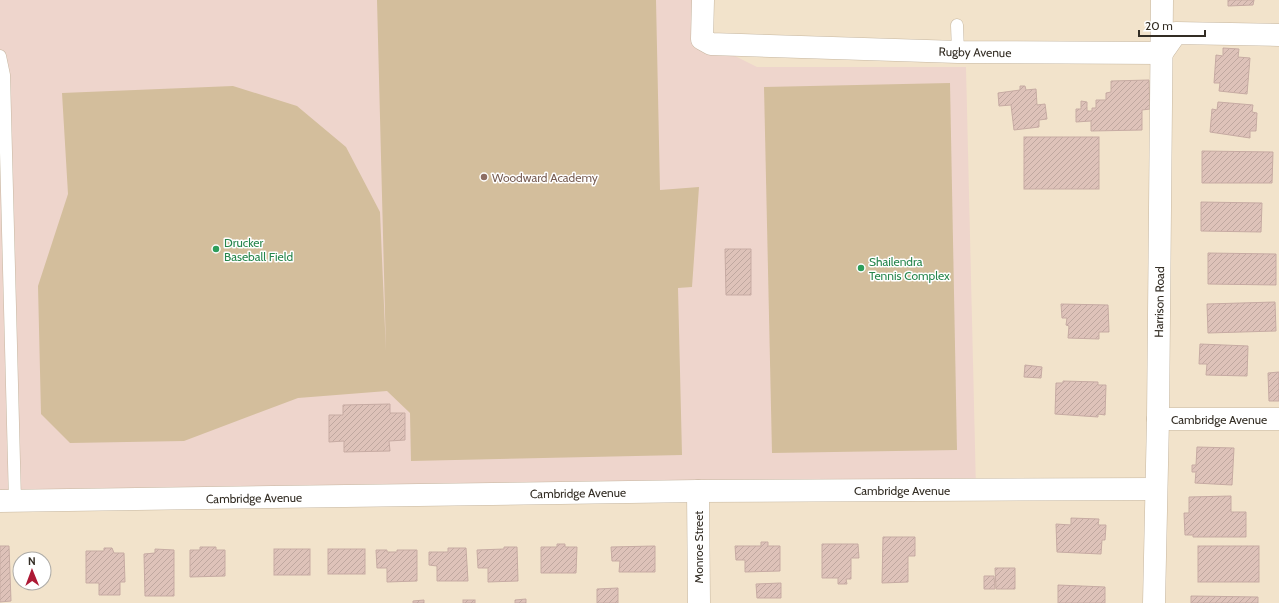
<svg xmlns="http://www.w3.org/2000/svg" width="1279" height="603" viewBox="0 0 1279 603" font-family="Cabin,sans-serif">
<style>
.education{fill:#eed5cc}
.garden{fill:#d3be9c}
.building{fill:url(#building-hatch);stroke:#c7aba3}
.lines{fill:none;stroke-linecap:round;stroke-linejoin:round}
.service-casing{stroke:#c6b7a1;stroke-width:13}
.minor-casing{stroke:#c6b7a1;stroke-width:23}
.service{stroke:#fff;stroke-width:12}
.minor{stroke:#fff;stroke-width:22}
.education-dot{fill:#8d6e63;stroke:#fff;stroke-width:1.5}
.leisure-dot{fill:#2e9e5b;stroke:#fff;stroke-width:1.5}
.labels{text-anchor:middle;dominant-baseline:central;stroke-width:3;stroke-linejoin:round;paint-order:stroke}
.street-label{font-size:12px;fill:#332d24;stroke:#fff}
.education-label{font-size:12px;fill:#785e54;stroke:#fff;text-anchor:start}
.leisure-label{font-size:12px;fill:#27864d;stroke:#fff;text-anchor:start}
</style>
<defs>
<pattern id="building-hatch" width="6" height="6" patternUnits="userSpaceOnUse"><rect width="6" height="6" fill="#dec2b9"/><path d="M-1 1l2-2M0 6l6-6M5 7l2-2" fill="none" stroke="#bfa79f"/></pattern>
</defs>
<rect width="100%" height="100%" fill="#f2e3cb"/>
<polygon class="education" points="0,0 702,0 711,44 757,67 966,67 976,489 0,501"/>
<g class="garden">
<polygon points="377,0 656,0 660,190 699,187 692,287 678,288 682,455 411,461 410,413 387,391 298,398 184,441 70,443 41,414 38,286 68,194 62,93 233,86 297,106 346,147 380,212 386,352"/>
<polygon points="950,83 957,450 772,453 764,87"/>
</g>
<g class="building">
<polygon points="1228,0 1254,0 1253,5 1228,6"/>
<polygon points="1223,48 1239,49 1238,57 1250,58 1247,94 1219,91 1220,83 1214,83 1216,55 1223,56"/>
<polygon points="1149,80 1150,109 1142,110 1142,130 1091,131 1091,121 1076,122 1076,109 1081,109 1081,101 1087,102 1087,111 1092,111 1092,108 1096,108 1096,100 1106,100 1106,93 1111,92 1111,81"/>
<polygon points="1020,86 1025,86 1026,90 1036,89 1037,105 1045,104 1047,119 1039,120 1039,127 1014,130 1011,105 999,106 998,93 1020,90"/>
<polygon points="1218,102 1253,105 1252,112 1257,113 1256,131 1250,131 1250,138 1210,132 1212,109 1217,110"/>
<rect x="1024" y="137" width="75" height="52"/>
<polygon points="1202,151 1273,152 1272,183 1202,183"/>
<polygon points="1201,202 1262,203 1261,232 1201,231"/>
<polygon points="725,249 751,249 751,295 726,295"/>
<polygon points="1208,253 1276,254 1276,285 1208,284"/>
<polygon points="1275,302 1276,331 1208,333 1207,304"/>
<polygon points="1061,304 1108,305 1109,332 1099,332 1099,339 1068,338 1069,326 1066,325 1067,318 1062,318"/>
<polygon points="1200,344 1248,346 1247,376 1206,375 1207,364 1199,364"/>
<polygon points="1025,365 1042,367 1041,378 1024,377"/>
<polygon points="1279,372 1279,401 1269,401 1268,373"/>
<polygon points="1063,381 1098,382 1098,385 1106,385 1105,415 1098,414 1098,417 1055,414 1056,383 1063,383"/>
<polygon points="390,404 390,413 405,413 405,440 389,441 390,451 344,452 344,441 329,442 329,415 343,415 343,405"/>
<polygon points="1197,447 1234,448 1232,485 1195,483 1196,472 1192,472 1192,465 1196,465"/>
<polygon points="1231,496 1231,512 1246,512 1246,537 1193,537 1193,535 1185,535 1184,513 1189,513 1189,497"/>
<polygon points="1071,518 1099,519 1098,525 1106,525 1105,540 1102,540 1101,554 1057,552 1056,524 1071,525"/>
<polygon points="883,537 915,537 915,556 908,556 908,582 882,583"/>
<polygon points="761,542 768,542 768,546 780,546 780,571 745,572 745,560 736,560 735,546 761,546"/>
<polygon points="557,544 565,544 565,547 577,547 576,573 541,573 541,547 557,547"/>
<polygon points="822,544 858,544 859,558 851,558 851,579 846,579 847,584 838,584 838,578 822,578"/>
<polygon points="0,546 9,546 11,601 0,602"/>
<polygon points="655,546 655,572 619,572 620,561 612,561 611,547"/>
<rect x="1198" y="546" width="61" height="36"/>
<polygon points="200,547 216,547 216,550 225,550 225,576 190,577 190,550 200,550"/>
<polygon points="504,547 517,547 518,581 488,582 488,568 478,568 477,550 504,549"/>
<polygon points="104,548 112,548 114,553 124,553 125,582 120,582 120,595 99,595 99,583 86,583 86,551 104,551"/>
<polygon points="448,548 466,548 468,581 437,581 437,566 429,565 429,552 448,552"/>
<polygon points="155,549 174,550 174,596 145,596 144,554 155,553"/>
<rect x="274" y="549" width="36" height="26"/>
<rect x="328" y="549" width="37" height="25"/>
<polygon points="376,550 387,550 387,552 397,552 397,550 417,550 417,581 387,582 387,568 377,568"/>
<polygon points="995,568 1015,568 1015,589 996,589"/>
<polygon points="984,576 994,576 995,589 984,589"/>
<polygon points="781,583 781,598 757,598 756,584"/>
<polygon points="1058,585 1105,587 1105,603 1058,603"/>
<polygon points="618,588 618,603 597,603 597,589"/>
<polygon points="1191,596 1258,597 1258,603 1191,603"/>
<polygon points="526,599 526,603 515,603 515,600"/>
<polygon points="424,600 424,603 413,603 413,601"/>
<rect x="463" y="600" width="12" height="3"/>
</g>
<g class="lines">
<g class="service-casing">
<g id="service">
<polyline points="957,25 958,52"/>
<polyline points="0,56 4,75 15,501"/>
</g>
</g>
<g class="minor-casing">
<g id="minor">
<polyline points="703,0 702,39 711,44 958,52 1162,53 1176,33 1279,35"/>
<polyline points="1158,419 1279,419"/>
<polyline points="698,491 699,603"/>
<polyline points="0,501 698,491 1156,489"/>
<polyline points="1154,603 1158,419 1162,0"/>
</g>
</g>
<use href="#service" class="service"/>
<use href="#minor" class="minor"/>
</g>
<circle class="education-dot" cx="484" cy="177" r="4"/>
<g class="leisure-dot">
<circle cx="216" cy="249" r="4"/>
<circle cx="861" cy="268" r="4"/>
</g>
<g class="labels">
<g class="street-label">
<text transform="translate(975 52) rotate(1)">Rugby Avenue</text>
<text transform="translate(1159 302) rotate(-89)">Harrison Road</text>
<text x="1219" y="419">Cambridge Avenue</text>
<text x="902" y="490">Cambridge Avenue</text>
<text transform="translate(578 493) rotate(-1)">Cambridge Avenue</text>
<text transform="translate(254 498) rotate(-1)">Cambridge Avenue</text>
<text transform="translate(698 547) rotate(-90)">Monroe Street</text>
</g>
<g class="education-label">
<text x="492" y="177">Woodward Academy</text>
</g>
<g class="leisure-label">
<text x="224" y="242">Drucker<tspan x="224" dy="14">Baseball Field</tspan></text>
<text x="869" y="261">Shailendra<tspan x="869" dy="14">Tennis Complex</tspan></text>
</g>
</g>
<g transform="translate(32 571) rotate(359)"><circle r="19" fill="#ffffff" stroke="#adaba7"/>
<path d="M0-3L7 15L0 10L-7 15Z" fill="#ad1935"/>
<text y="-6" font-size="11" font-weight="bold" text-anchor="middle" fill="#332d24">N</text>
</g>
<path d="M1139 30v6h66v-6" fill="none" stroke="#332d24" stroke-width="2"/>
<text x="1145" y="30" font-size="12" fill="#332d24" stroke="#ffffff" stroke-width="3" paint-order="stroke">20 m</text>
</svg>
